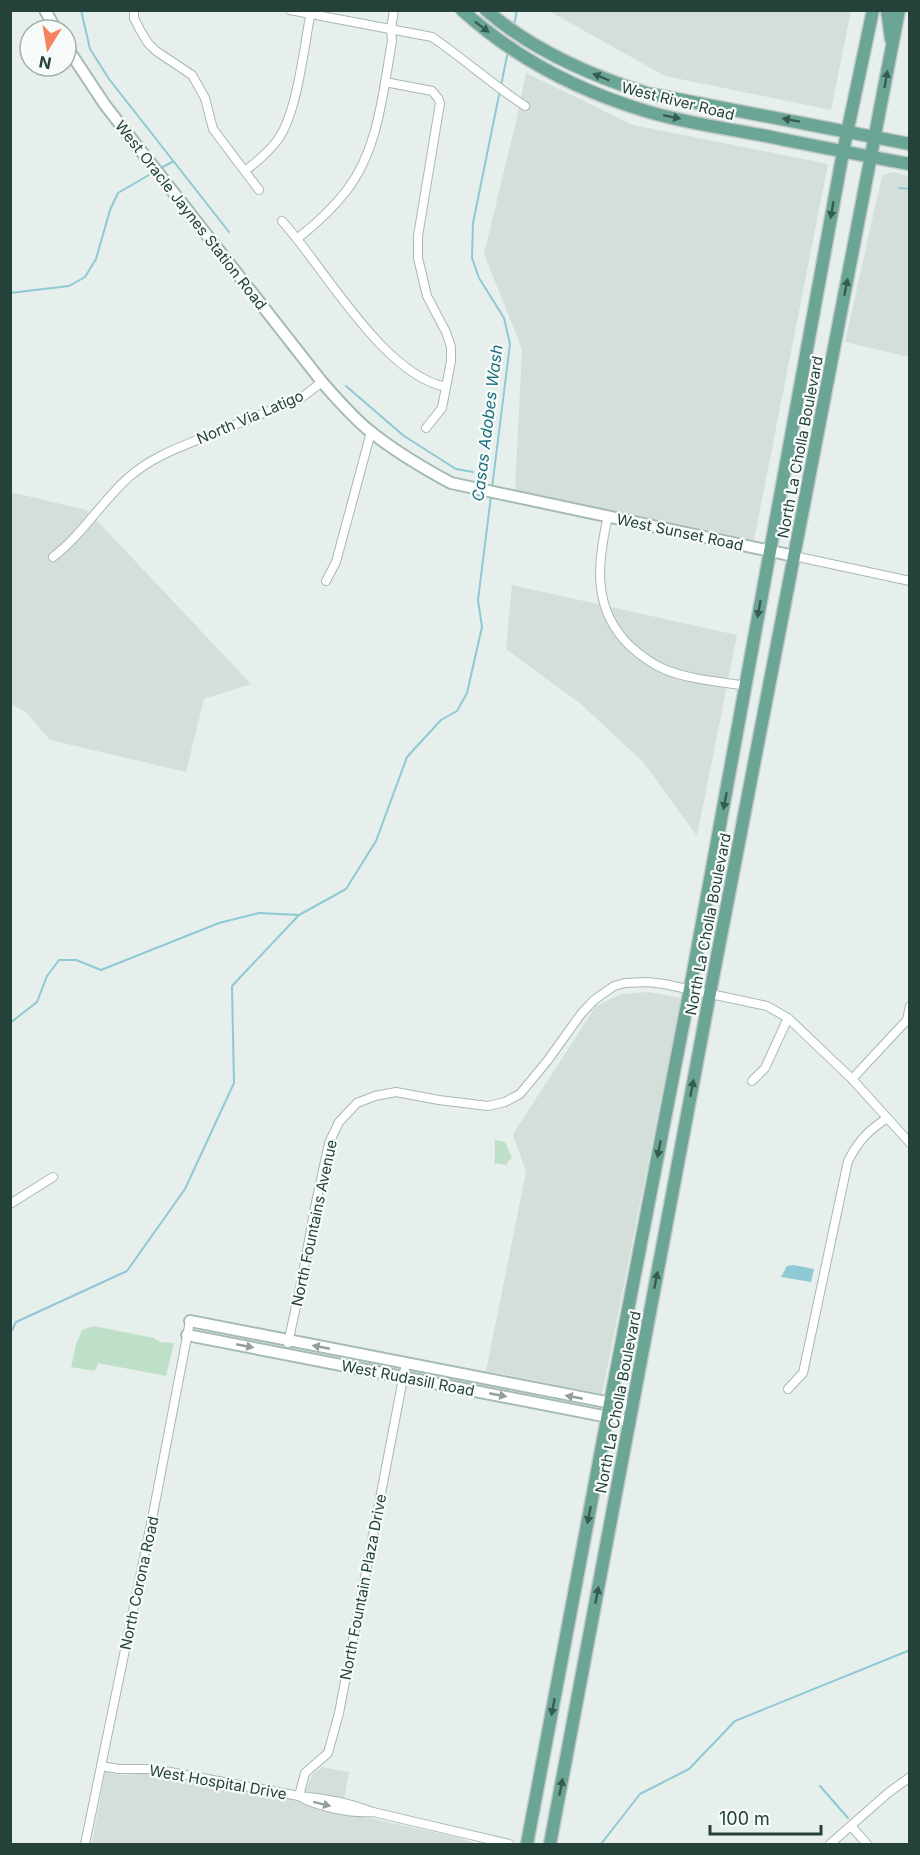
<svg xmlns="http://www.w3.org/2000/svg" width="920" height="1855" viewBox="0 0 920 1855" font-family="Inter,sans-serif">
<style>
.built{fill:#d4dfda}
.green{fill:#bfe0c8}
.water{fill:#8ec9d4}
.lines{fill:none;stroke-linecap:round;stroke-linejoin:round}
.stream{stroke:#8ec9d4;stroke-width:2}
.street-casing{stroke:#a8b8b2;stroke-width:10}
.secondary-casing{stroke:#a4bbb3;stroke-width:14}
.primary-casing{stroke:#c2cac8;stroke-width:15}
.street{stroke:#fff;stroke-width:8}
.secondary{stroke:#fff;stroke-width:10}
.primary{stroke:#6aa596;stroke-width:12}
.oneway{fill:#365b51}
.oneway2{fill:#92a09c}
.labels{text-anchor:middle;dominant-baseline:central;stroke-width:4.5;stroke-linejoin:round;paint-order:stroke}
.street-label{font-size:15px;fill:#24423a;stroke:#f7fbf9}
.water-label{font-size:16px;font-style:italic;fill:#1c6f80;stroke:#f7fbf9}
</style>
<rect width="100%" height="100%" fill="#e6efeb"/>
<g class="built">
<polygon points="549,11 851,11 831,110 665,76"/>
<polygon points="526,73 633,125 828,164 754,540 515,490 522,349 484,254 517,117"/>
<polygon points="892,172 909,176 909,357 845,342 882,176"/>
<polygon points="10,492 87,510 251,684 204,699 186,772 50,740 26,712 11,704"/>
<polygon points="512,585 737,635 697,836 644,763 581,704 506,649"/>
<polygon points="648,992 681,998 602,1394 486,1371 526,1172 513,1134 596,1006 622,994"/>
<polygon points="322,1767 349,1772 344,1800 346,1813 456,1837 477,1844 92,1844 105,1772 123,1775 149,1773 304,1802 307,1786 313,1774"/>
</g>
<g class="green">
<path d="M495,1140L505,1142L512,1158L508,1161L507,1165L494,1163C496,1154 494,1148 495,1140Z"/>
<polygon points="94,1326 154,1338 160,1342 174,1343 166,1376 98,1363 95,1371 71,1367 76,1344 82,1330"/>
</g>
<polygon class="water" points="794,1265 814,1269 811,1282 781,1277 787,1266"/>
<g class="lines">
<g class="stream">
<polyline points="81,10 90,49 109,79 229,232"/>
<polyline points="514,25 517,10"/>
<polyline points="159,169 172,162"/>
<polyline points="899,188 910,189"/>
<polyline points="10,293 69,286 85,277 96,259 110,210 118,193 154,172"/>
<polyline points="346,386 404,436 456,469 473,472"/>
<polyline points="492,488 510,344 504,318 479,278 472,258 473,223 508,51"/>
<polyline points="10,1023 37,1002 47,976 59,960 76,960 101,970 219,923 259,913 299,915 346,889 376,841 407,757 441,720 457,711 467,693 482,627 478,600 491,496"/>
<polyline points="10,1334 16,1322 127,1271 185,1189 234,1083 232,986 298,916"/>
<polyline points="820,1786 848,1818"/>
<polyline points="601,1844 640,1794 689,1769 735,1721 910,1650"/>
</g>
<g class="street-casing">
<g id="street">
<polyline points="134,10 134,18 140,30 148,43 156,51 192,75 205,98 213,129 259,190"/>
<path d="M290,10L432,37C464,59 493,85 525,106"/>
<polyline points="385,82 432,91 438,98 440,103 418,236 418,258 427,296 446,332 451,347 451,361 442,408 426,428"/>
<path d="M245,171C258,161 270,151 279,138C298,109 304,46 311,11"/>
<path d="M282,221C324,267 383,375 446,387"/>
<path d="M298,238C316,224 333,208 347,190C379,148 383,91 392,41L391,29L394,10"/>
<path d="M608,516C597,564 592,609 630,646C640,655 652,664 664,669C686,679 722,682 746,686"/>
<polyline points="794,556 910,581"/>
<path d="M53,557C82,535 101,502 129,477C154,455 184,446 214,433C240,423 265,412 291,403L301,398L322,382"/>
<polyline points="326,581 336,562 371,432"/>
<polyline points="852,1079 907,1020 910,1006"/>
<polyline points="752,1081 765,1068 788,1018"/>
<polyline points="10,1204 53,1177"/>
<polyline points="288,1343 302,1279 315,1207 329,1143 339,1122 357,1103 375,1096 396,1092 439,1100 488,1106 505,1102 520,1094 548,1060 581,1014 594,1000 614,986 625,983 647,982 664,984 767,1006 788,1018 852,1079 910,1143"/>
<path d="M788,1389L803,1373L848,1161C859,1140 868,1131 887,1118"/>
<polyline points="101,1766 119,1769 154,1769 299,1796 305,1773 328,1753 339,1713 405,1368"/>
<path d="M373,1812C352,1814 318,1807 299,1796C324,1798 350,1803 373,1812L509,1844"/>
<polyline points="851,1826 867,1844"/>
<polyline points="85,1844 153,1514 190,1321"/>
<polyline points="830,1844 888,1793 910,1777"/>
</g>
</g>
<g class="secondary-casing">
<g id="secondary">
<polyline points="45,10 56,30"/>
<path d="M66,46L105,105L322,382C337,399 353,418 371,432C396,452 423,468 451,483L794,556"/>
<polyline points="190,1321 632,1407"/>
<polyline points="187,1335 629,1421"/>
</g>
</g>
<g class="primary-casing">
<g id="primary">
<path d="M462,10C516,59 581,92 649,112C686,123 724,128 761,135C811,145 860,155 910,164"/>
<path d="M486,10C532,50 589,75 646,93L910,144"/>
<polyline points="887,10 891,39"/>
<polyline points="527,1844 610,1403 690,989 843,152 873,10"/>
<polyline points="550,1844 710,993 899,10"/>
</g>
</g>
<use href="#street" class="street"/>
<use href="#secondary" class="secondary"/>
<use href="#primary" class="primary"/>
</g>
<defs><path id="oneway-solid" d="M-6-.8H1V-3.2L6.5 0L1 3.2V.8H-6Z" transform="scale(1.5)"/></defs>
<g class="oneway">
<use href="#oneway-solid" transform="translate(482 27) rotate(37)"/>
<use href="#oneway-solid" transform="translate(601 77) rotate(-157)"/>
<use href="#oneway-solid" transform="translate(886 79) rotate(-80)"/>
<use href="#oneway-solid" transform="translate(672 117) rotate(12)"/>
<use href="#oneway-solid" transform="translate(791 120) rotate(-170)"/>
<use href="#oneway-solid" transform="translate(832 210) rotate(100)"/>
<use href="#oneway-solid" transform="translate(846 287) rotate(-79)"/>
<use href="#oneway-solid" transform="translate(759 609) rotate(100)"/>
<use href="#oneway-solid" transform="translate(725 801) rotate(101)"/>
<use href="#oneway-solid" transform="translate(692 1088) rotate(-79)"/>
<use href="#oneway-solid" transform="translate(659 1149) rotate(101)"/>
<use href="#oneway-solid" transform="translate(656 1280) rotate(-79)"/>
<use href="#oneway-solid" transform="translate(589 1515) rotate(101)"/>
<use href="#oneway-solid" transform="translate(597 1595) rotate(-79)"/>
<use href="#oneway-solid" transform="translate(553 1707) rotate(101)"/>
<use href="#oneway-solid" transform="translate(561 1787) rotate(-79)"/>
</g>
<g class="oneway2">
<use href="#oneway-solid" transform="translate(245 1346) rotate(11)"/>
<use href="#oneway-solid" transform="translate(321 1347) rotate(-169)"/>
<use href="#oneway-solid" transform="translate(498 1395) rotate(11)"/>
<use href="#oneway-solid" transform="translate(574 1397) rotate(-169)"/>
<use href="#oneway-solid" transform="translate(322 1804) rotate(14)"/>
</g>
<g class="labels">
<g class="street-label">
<text transform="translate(678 101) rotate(14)">West River Road</text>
<text transform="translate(191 215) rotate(52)">West Oracle Jaynes Station Road</text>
<text transform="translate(250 417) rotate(-23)">North Via Latigo</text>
<text transform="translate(800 447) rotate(-79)">North La Cholla Boulevard</text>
<text transform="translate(680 532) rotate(12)">West Sunset Road</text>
<text transform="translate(708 924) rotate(-79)">North La Cholla Boulevard</text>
<text transform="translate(314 1223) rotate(-78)">North Fountains Avenue</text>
<text transform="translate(408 1378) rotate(11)">West Rudasill Road</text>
<text transform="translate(618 1402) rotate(-79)">North La Cholla Boulevard</text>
<text transform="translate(139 1583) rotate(-78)">North Corona Road</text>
<text transform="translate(363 1587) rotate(-79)">North Fountain Plaza Drive</text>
<text transform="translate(218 1782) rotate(10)">West Hospital Drive</text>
</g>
<g class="water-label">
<text transform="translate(487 423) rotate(-83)">Casas Adobes Wash</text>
</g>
</g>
<rect width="920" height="1855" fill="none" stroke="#24423a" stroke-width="24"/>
<g transform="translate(48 48) rotate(191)"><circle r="28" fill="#f7fbf9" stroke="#a3b1ad" stroke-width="1.5"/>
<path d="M0-4.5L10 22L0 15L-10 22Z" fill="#f4845f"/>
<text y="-9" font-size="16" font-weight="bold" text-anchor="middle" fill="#24423a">N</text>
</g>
<path d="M710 1825v9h111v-9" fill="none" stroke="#24423a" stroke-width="3"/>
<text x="719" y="1825" font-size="18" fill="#24423a" stroke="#f7fbf9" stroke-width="4.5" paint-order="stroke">100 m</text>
</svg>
